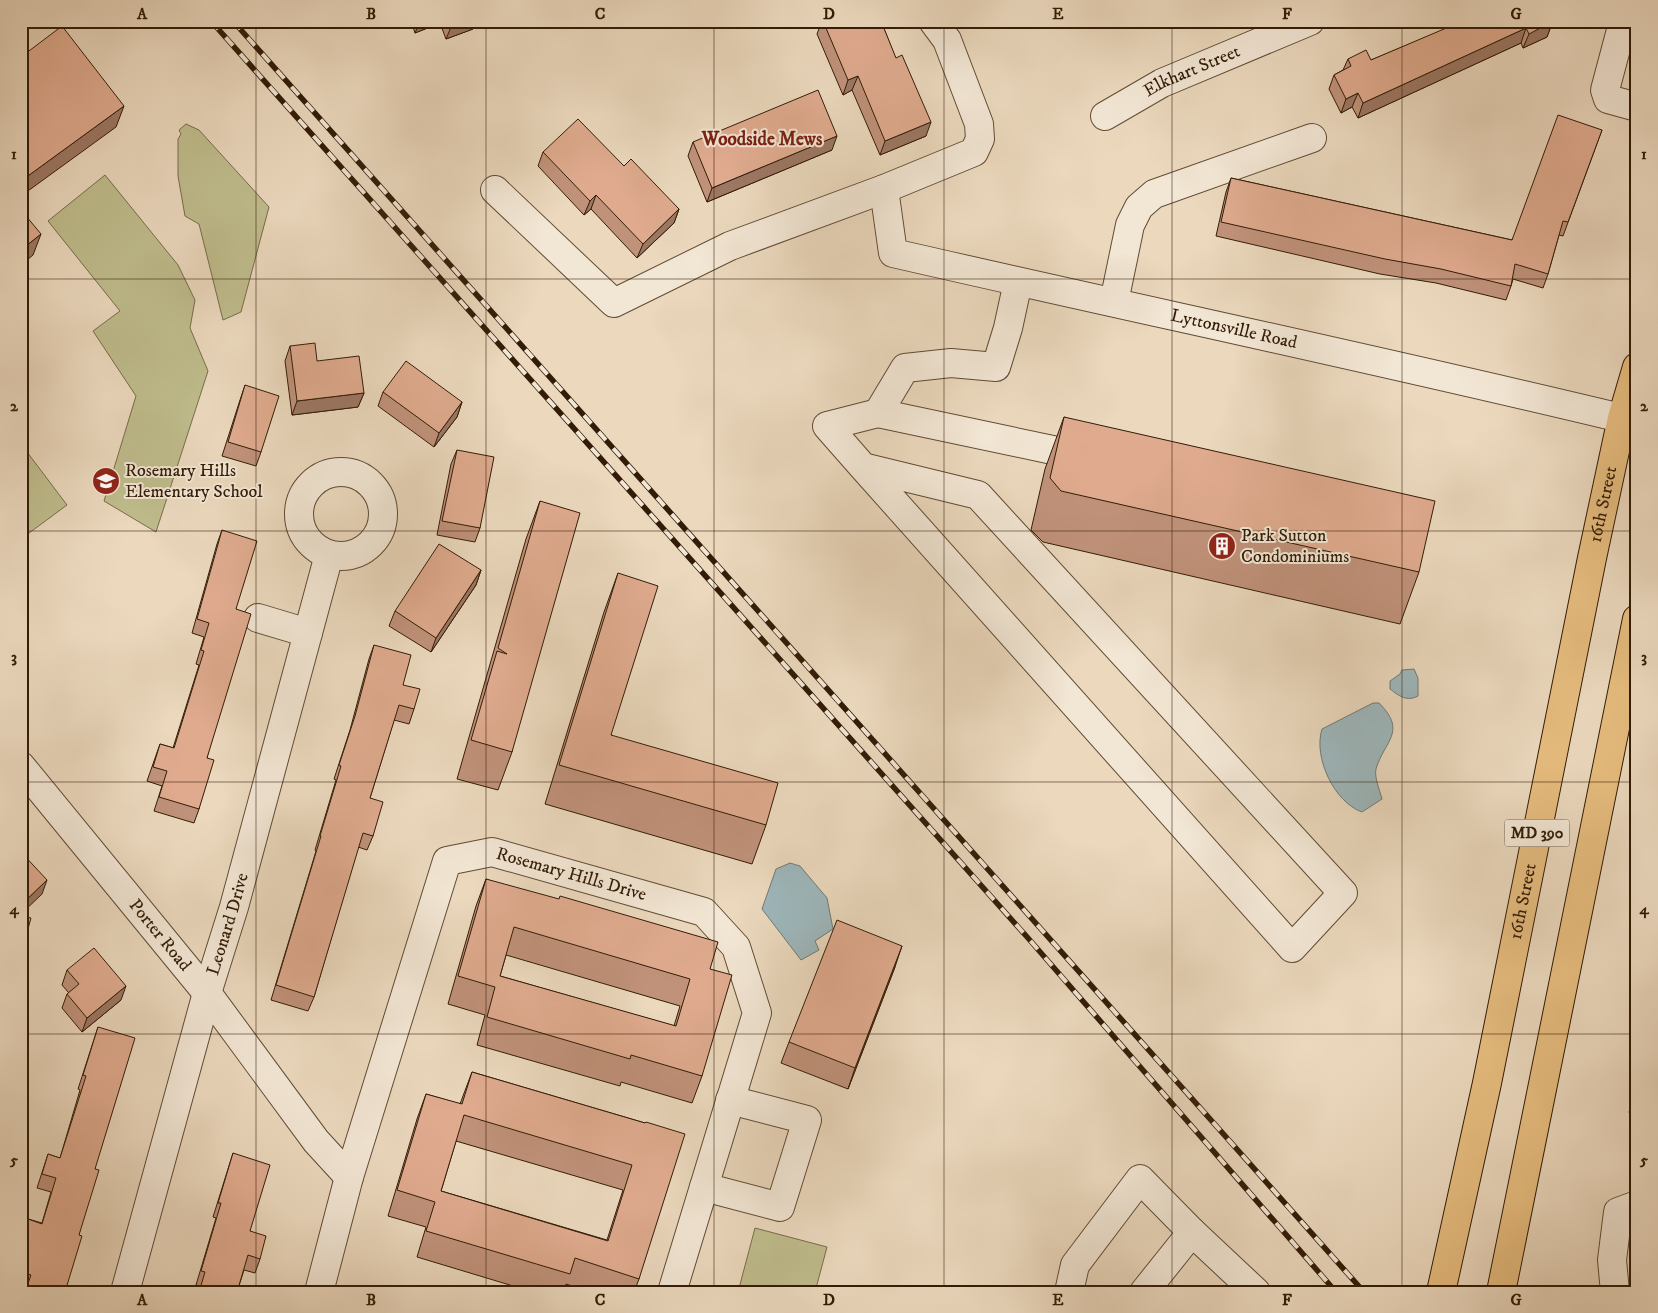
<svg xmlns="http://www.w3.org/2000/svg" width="1658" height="1313" viewBox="0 0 1658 1313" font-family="'IM FELL DW Pica',serif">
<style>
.green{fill:#bfbc8c;stroke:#786c4a}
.water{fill:#9db7bc;stroke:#727974}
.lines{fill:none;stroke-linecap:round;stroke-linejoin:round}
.minor-casing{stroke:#604b34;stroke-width:30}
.major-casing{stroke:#321c07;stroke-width:30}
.minor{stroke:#f2e6d4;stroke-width:28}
.major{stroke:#e6bc7e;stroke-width:28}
.rail-casing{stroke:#321c07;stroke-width:5.5}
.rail{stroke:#f2e6d4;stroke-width:4;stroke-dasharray:11;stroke-linecap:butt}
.wall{fill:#c0927a;stroke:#321c07;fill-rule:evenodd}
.shaded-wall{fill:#9c7763;stroke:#321c07}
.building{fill:#dfaa8e;stroke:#321c07;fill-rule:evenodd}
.grid{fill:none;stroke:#321c07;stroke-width:1;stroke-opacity:0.55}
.labels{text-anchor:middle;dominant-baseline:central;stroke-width:4;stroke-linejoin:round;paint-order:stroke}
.shield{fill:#f2e6d4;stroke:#6c5944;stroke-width:1}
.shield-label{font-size:16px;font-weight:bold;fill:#321c07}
.street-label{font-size:18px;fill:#321c07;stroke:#f2e6d4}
.poi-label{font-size:18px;fill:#321c07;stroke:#f2e6d4;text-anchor:start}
.neighbourhood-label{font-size:19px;font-weight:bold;fill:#7a1f14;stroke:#f2e6d4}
.neatline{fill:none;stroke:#321c07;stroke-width:2}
.grid-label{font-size:16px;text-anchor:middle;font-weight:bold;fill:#321c07}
</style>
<rect width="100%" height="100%" fill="#ebd8bd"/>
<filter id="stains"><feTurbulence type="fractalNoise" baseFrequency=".004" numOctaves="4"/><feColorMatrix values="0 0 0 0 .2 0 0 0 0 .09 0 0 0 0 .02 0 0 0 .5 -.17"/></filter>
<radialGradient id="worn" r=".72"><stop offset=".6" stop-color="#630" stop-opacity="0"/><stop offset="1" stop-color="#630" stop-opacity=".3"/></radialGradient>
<g class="green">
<polygon points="186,124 199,130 269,207 241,312 223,320 199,224 185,216 178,176 178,139 181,134 179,130"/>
<polygon points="105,175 178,265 195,300 190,328 208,371 156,532 104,501 136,396 93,331 120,311 48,221"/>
<polygon points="21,444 67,505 21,539"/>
<polygon points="755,1228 827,1247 815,1292 738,1292"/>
</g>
<g class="water">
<path d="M1414,669L1418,678V696C1407,702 1399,696 1390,689V681L1400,674L1402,670Z"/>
<path d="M1373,703H1379C1408,732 1384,741 1376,769C1374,777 1380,791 1382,799L1362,812C1334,802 1313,757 1322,729Z"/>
<polygon points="790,863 800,866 827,898 833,929 815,941 819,950 801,960 762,909 776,869"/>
</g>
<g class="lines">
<g class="minor-casing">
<g id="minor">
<polyline points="1621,30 1605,90 1608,99 1637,107"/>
<path id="s1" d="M1105,116L1162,83L1310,21"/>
<path id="s2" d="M884,189L893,253C1141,310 1390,362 1637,422"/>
<polyline points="495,190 614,303 730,246 884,189 974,152 980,139 979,124 947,40 933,21"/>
<polyline points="1114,302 1130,225 1139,207 1154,194 1312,138"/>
<polyline points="878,413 1062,452"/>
<polyline points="863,467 978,495 1343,893 1292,948 863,467 827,426 878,413 905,368 951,363 996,367 1008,328 1018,282"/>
<circle cx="341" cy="514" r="42"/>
<polyline points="258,618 308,633"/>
<path id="s3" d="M21,766L207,993L316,1141L349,1177"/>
<polyline points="704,1187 780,1207 807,1120 730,1100"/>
<path id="s4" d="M125,1292L207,993L234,907L329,555"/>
<path id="s5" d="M319,1292L349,1177L447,861L492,852L704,912L736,947L757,1013L672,1292"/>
<polyline points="1069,1292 1075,1265 1140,1179 1192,1232 1256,1292"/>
<polyline points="1144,1292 1192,1232"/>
<polyline points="1615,1292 1612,1260 1618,1212 1637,1205"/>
</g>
</g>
<g class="major-casing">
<g id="major">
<path id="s6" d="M1441,1292L1487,1083L1592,558L1622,418L1637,367"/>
<polyline points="1501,1292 1637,619"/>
</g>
</g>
<use href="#minor" class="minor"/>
<use href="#major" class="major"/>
<g class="rail-casing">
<g id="rail">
<polyline points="211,21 1028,938 1336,1292"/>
<polyline points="233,21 1364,1292"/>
</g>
</g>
<use href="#rail" class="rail"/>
</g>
<g class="wall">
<polygon points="411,21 476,21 473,29 446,39 440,23 415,33"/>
<polygon points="822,21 881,21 926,136 880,155 852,90 843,95 817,34"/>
<polygon points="1449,23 1555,24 1551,26 1547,37 1523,48 1521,43 1358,118 1352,107 1341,113 1329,89 1334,75 1343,70 1348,59 1371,60 1448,28"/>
<polygon points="1602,130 1563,236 1559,235 1548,274 1543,288 1513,279 1511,286 1506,300 1436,283 1380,274 1216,236 1226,192 1231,178 1512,240"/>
<polygon points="693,142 832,150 707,202 688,156"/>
<polygon points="543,152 624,166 679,209 674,223 637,258 591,209 584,215 538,166"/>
<polygon points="290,346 317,361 364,393 358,407 292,415 285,361"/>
<polygon points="245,385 261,452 256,466 222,456 240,400"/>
<polygon points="383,392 462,402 457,417 434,447 378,406"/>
<polygon points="1064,417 1419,572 1400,624 1043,542 1031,530 1045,469"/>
<polygon points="457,450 480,528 475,542 437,535 451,464"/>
<polygon points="540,501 512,752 498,790 457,779 526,539"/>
<polygon points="222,530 236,609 207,758 199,809 194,823 154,811 162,786 147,781 160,744 173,748 199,665 196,664 204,637 192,633 217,544"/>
<polygon points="481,570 476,585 431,652 389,626 395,611"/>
<polygon points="618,573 611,735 766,825 752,864 545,804 604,612"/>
<polygon points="374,645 403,685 414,709 409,724 394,720 370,798 373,836 367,850 358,847 314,997 308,1011 271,1000 316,851 315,850 336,780 334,779 350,730 369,659"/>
<path d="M486,879L710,969L702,1076L692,1103L621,1082L620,1086L477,1045L485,1015L448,1004L476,906ZM506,955L680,1006L674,1026L500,976Z"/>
<polygon points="895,967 848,1089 781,1063 789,1042"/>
<polygon points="67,970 121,1000 82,1032 62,1008 67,994 69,993 62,985"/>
<polygon points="98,1027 95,1169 65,1292 25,1292 25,1289 21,1288 21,1229 25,1218 42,1223 51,1192 37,1188 48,1154 60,1158 80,1090 78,1089"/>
<path d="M472,1072L645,1123L639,1279L634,1292H590L566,1284L563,1292H533L417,1257L426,1227L388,1216L417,1119L426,1094L460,1104ZM456,1141L623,1190L607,1240L441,1191Z"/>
<polygon points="1637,1092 1637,1129 1629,1112 1635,1098 1636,1098 1635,1096"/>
<polygon points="233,1153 250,1231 260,1259 255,1273 244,1270 237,1292 198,1292 200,1286 196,1285 216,1218 213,1217"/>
</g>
<g class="shaded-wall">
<polygon points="420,21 441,21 440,23 415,33"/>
<polygon points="466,21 476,21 473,29 446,39 451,27"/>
<polygon points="1546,21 1556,21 1555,24 1551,26 1547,37 1523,48 1529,34"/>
<polygon points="1526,28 1521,43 1358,118 1363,103"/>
<polygon points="858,76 852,90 843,95 848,80"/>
<polygon points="1358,93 1352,107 1341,113 1346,99"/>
<polygon points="124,106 116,127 21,196 21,181"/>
<polygon points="931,122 926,136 880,155 885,141"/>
<polygon points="837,136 832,150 707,202 712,188"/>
<polygon points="596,195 591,209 584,215 590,201"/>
<polygon points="679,209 674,223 637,258 643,244"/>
<polygon points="41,234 33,255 21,265 21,250"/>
<polygon points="364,393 358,407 292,415 297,401"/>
<polygon points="462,402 457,417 434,447 439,433"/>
<polygon points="481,570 476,585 431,652 436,638"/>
<polygon points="47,880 42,894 21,914 22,904"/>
<polygon points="902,946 895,967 848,1089 855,1068"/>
<polygon points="126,986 121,1000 82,1032 87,1018"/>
</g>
<g class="building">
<polygon points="448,21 466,21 451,27"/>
<polygon points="823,21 881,21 896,58 902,55 931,122 885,141 858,76 848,80"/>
<polygon points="1454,21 1551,21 1552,22 1529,34 1526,28 1363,103 1358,93 1346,99 1334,75 1351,66 1348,59 1366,50 1371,60 1451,26 1449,23"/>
<polygon points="62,26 124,106 21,181 21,57"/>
<polygon points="818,90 837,136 712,188 693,142"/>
<polygon points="1558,115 1602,130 1568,222 1563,221 1548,274 1515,264 1511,286 1441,269 1385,259 1221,222 1231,178 1512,240"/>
<polygon points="578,119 624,166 631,159 679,209 643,244 596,195 590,201 543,152"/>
<polygon points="21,210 41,234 21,250"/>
<polygon points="315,343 317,361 359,356 364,393 297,401 290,346"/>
<polygon points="406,361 462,402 439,433 383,392"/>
<polygon points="245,385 279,396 261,452 228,442"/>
<polygon points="1064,417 1435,501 1419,572 1061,491 1050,478"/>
<polygon points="457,450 494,457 480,528 442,521"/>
<polygon points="540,501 580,513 512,752 471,740 497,651 507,654 498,648"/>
<polygon points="222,530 257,541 236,609 251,614 207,758 214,760 199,809 159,797 167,771 153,767 160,744 174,748 204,651 201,650 209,623 197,619"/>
<polygon points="439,544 481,570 436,638 395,611"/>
<polygon points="618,573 658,586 611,735 778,783 766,825 559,765"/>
<polygon points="374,645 411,655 403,685 420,689 414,709 399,705 370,798 383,802 373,836 363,833 314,997 276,985 321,836 320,836 341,766 339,765 355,716"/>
<polygon points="21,852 47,880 22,904 21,903"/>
<path d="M486,879L559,899L560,896L718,942L710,969L732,975L702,1076L631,1055L630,1059L487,1017L495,987L458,976ZM514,927L690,979L676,1026L500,976Z"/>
<polygon points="21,916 31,918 21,954"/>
<polygon points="837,920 902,946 855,1068 789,1042"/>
<polygon points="94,948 126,986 87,1018 67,994 79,984 67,970"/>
<polygon points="98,1027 135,1038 95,1169 99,1170 79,1235 82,1236 65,1292 25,1292 31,1275 21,1272 21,1231 25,1218 42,1224 56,1178 42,1174 48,1154 60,1158 86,1076 83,1075"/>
<path d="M472,1072L645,1123L646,1122L685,1134L639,1279L575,1258L570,1274L426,1231L435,1202L397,1190L426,1094L462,1104ZM464,1115L632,1165L608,1241L441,1191Z"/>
<polygon points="233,1153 270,1165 250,1231 266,1236 260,1259 248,1255 237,1292 199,1292 205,1272 201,1271 221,1203 218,1203"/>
</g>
<path class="grid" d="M256,21V1292M486,21V1292M714,21V1292M944,21V1292M1172,21V1292M1402,21V1292M21,279H1637M21,531H1637M21,782H1637M21,1034H1637"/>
<defs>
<g id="school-disc" transform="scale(1.4375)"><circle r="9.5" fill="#8f2418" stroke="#f2e6d4"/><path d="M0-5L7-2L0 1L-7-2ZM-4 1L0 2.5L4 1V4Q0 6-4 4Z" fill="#fff"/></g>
<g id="building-disc" transform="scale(1.4375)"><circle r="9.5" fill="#8f2418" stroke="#f2e6d4"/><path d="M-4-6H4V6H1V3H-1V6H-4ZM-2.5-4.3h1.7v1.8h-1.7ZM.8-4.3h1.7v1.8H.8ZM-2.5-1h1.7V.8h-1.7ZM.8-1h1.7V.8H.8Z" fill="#fff"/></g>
</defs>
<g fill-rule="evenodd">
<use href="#school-disc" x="106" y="481"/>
<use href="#building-disc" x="1222" y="546"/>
</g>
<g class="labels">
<rect class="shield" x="1504.5" y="819.5" width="65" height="27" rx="4"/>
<g class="shield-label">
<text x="1537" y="833">MD 390</text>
</g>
<g class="street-label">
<text stroke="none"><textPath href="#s1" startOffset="98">Elkhart Street</textPath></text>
<text stroke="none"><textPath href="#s2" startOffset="414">Lyttonsville Road</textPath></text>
<text stroke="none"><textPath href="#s6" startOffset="804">16th Street</textPath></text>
<text stroke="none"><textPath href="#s5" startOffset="578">Rosemary Hills Drive</textPath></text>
<text stroke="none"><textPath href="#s6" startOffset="399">16th Street</textPath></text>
<text stroke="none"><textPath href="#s4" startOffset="382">Leonard Drive</textPath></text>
<text stroke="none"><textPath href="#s3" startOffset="219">Porter Road</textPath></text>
</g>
<g class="poi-label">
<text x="125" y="471">Rosemary Hills<tspan x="125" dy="21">Elementary School</tspan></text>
<text x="1241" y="536">Park Sutton<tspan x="1241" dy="21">Condominiums</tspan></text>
</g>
<g class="neighbourhood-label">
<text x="762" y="139">Woodside Mews</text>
</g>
</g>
<rect width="1658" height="1313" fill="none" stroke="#ebd8bd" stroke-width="55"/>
<rect x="28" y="28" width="1602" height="1258" class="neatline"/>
<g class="grid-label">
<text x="142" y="19">A</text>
<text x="371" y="19">B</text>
<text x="600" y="19">C</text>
<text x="829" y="19">D</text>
<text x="1058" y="19">E</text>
<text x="1287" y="19">F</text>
<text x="1516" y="19">G</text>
<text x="14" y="159">1</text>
<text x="1644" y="159">1</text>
<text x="14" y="411">2</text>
<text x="1644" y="411">2</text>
<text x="14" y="662">3</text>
<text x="1644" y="662">3</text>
<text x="14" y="914">4</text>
<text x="1644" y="914">4</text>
<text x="14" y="1165">5</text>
<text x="1644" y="1165">5</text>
<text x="142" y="1305">A</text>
<text x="371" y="1305">B</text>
<text x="600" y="1305">C</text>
<text x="829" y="1305">D</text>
<text x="1058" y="1305">E</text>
<text x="1287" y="1305">F</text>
<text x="1516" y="1305">G</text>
</g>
<rect width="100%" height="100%" filter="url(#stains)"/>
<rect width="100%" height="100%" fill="url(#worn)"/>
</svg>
